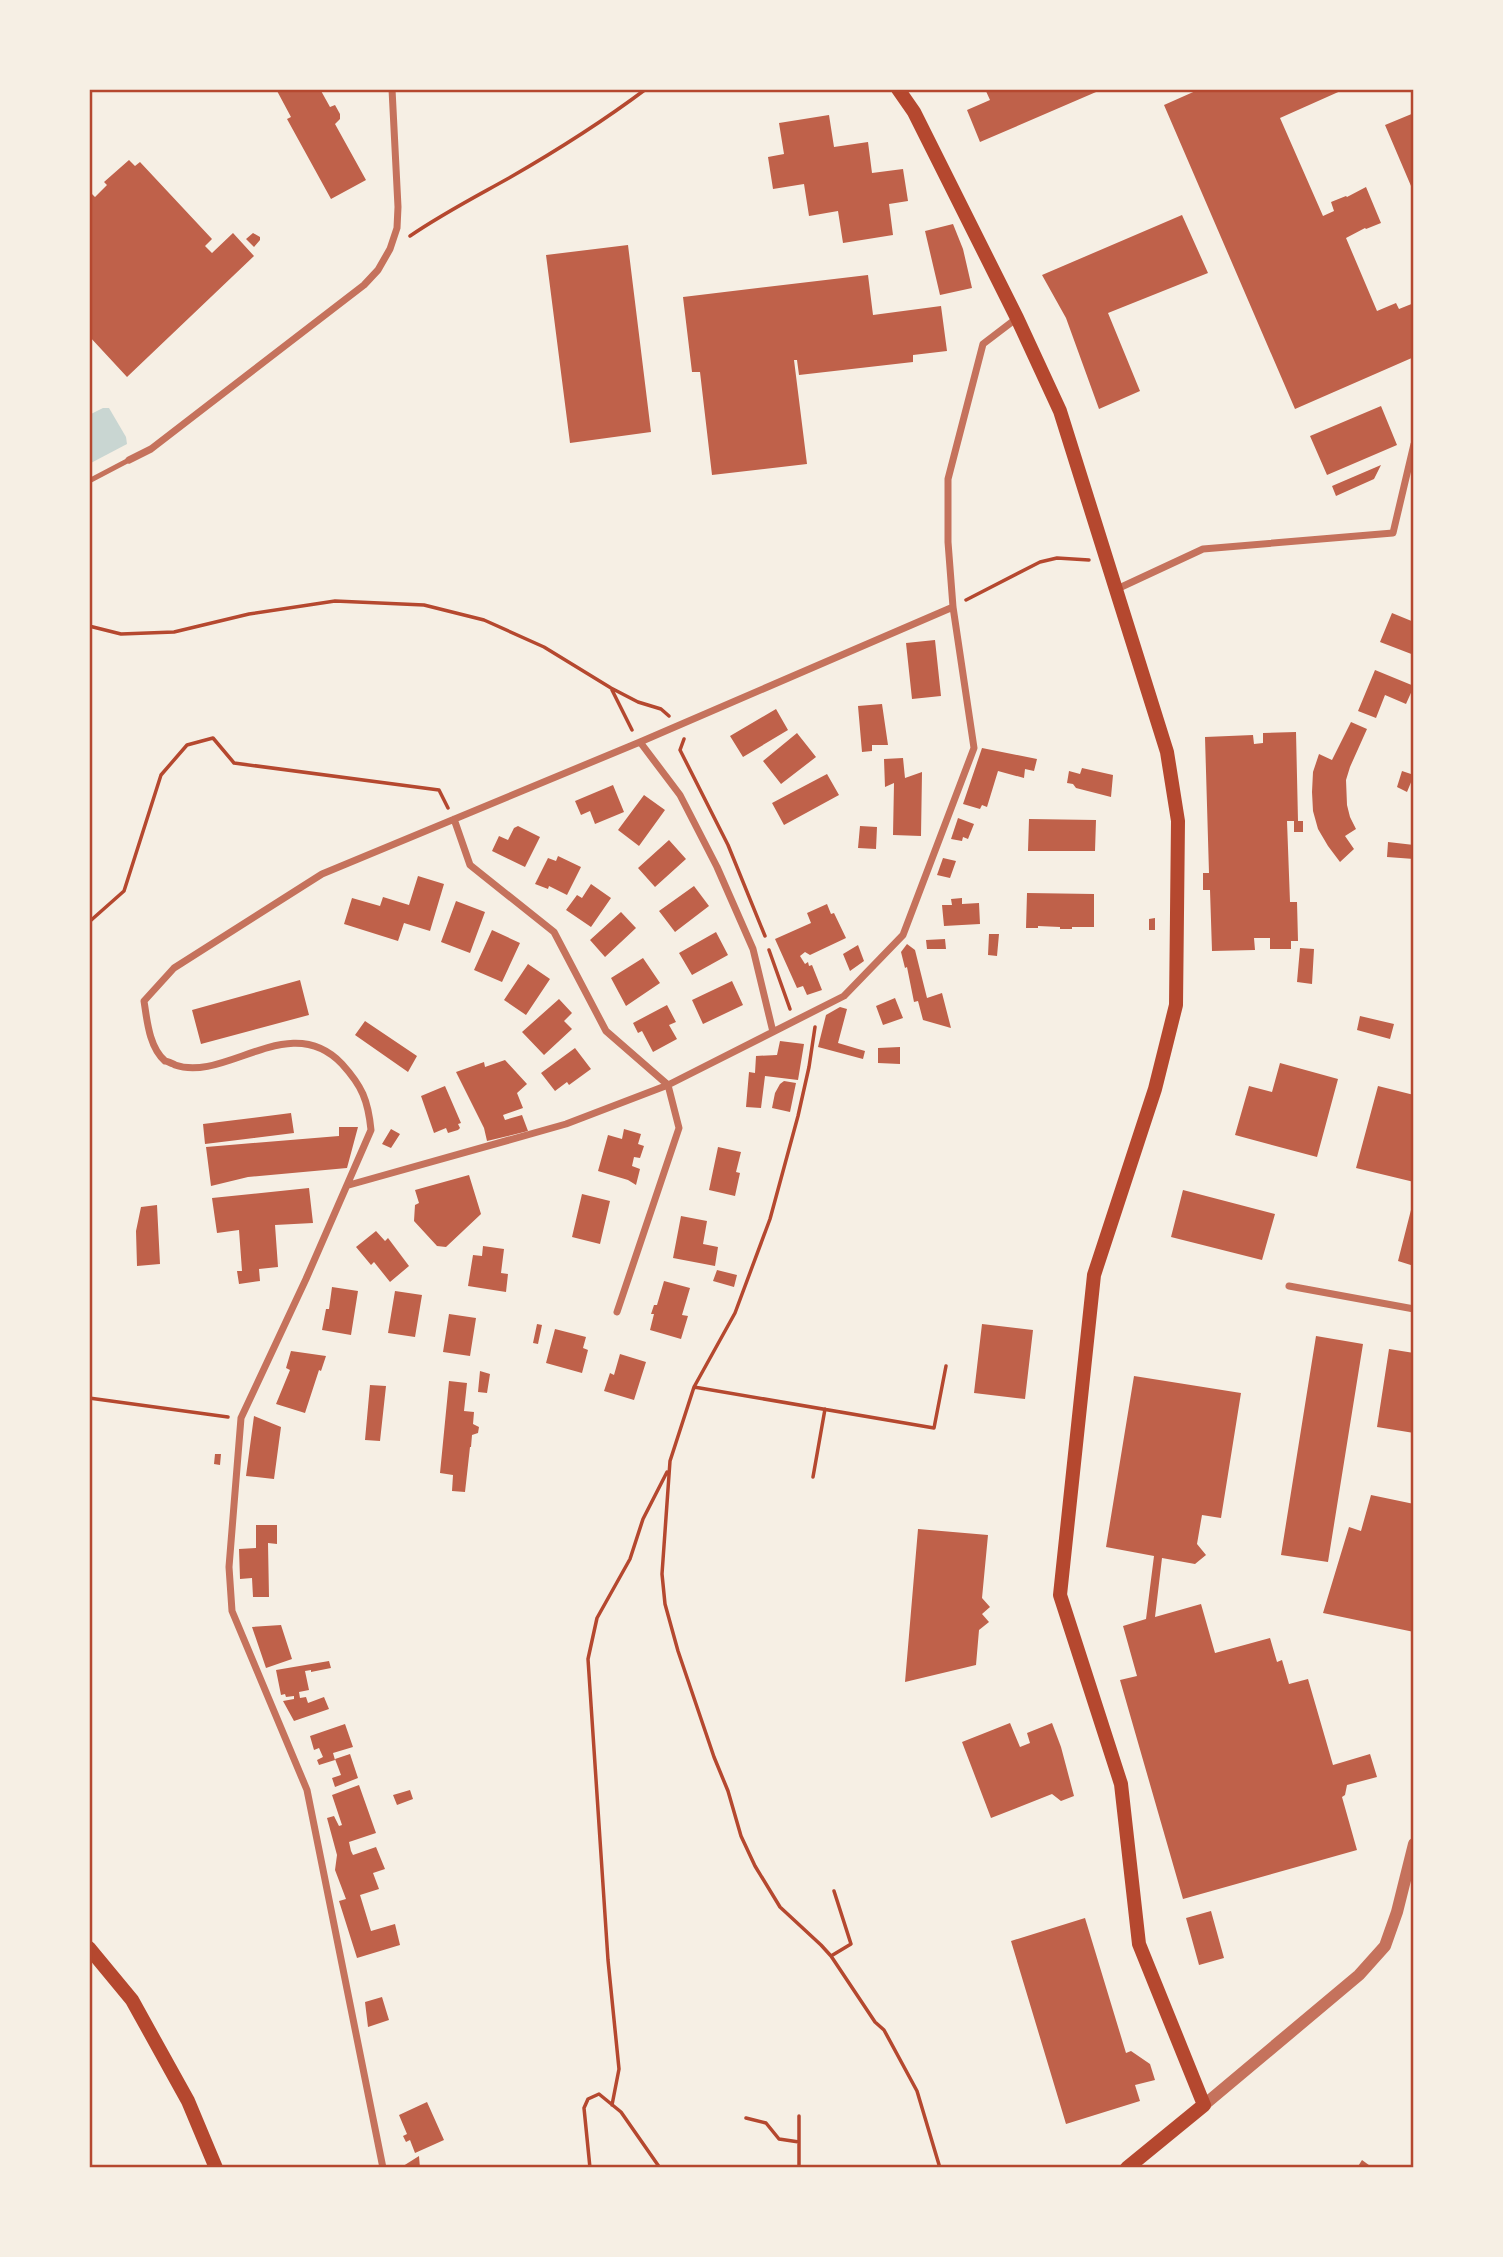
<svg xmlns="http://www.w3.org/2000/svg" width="1503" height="2257" viewBox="0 0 1503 2257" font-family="'Fira Sans Condensed',sans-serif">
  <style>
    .water { fill: #c9d6d2 }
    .building { fill: #bf614a }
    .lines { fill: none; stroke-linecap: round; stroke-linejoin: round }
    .path { stroke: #b5482f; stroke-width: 3.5 }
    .service { stroke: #c5725c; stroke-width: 5 }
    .minor { stroke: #c5725c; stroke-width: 7 }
    .tertiary { stroke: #c5725c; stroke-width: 12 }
    .secondary { stroke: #b5482f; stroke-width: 14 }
    .neatline { fill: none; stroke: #b5482f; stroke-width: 2.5 }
  </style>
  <rect width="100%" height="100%" fill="#f6efe4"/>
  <path class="water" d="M103 408H109L126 437 127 444 89 464V415Z"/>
  <path class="building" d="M276 89H320L330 107 335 105 340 114V119L335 124 366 180 331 199 287 119 291 117Z
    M985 89H1103L980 142 967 110 990 100Z
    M1200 89H1345L1280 118 1323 216 1334 211 1331 202 1346 196 1347 197 1366 187 1381 223 1366 229 1365 228 1346 238 1377 311 1396 303 1399 309 1414 303V357L1295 409 1164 105Z
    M1414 113V193L1385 125Z
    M829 115 834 147 868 142 872 173 903 169 908 201 889 204 893 235 843 243 838 211 809 216 804 184 773 189 768 157 784 154 779 123Z
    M129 160 135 166 140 162 212 239 205 246 212 253 233 233 254 256 127 377 89 336V191L95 197 107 185 104 182Z
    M1182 215 1208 273 1108 313 1140 391 1099 409 1066 318 1042 275Z
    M953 224 963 249 972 288 940 295 925 231Z
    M253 233 260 237V240L254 247 246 239Z
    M628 245 651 432 570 443 546 255Z
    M868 275 873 315 941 306 947 351 913 355V362L799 375 797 360H794L807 464 712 475 700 372H692L683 297Z
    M1381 406 1397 445 1327 475 1310 436Z
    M1381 465 1374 479 1336 496 1332 486Z
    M1392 613 1414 622V655L1380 642Z
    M935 640 941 696 912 699 906 643Z
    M1375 670 1414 686 1406 704 1385 695 1376 718 1358 711Z
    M882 704 888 745H872V751L862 752 858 706Z
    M776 709 788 730 743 757 730 736Z
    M1351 722 1367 729 1350 767 1346 780 1347 805 1350 817 1356 829 1345 836 1354 849 1340 862 1328 846 1318 829 1313 811 1312 792 1313 772 1319 754 1332 760Z
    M1296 732 1298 821H1303V832H1294V821H1287L1290 902H1297L1298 941H1291V949H1270V938H1254L1255 950 1212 951 1210 890H1203V873H1209L1205 737 1253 735 1254 744 1263 743V733Z
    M797 733 816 757 781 784 763 761Z
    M982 748 1037 759 1034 771 1025 769 1024 778 998 771 987 807 982 805 980 809 963 804Z
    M903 758 905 778 922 772 921 836 893 835 894 783 885 787 884 759Z
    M1082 768 1113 775 1111 797 1076 788 1073 784 1067 783 1069 771 1080 774Z
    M1402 771 1414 775 1407 792 1397 787Z
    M827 774 839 795 784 825 772 803Z
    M613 785 624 812 595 824 590 811 581 815 575 801Z
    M644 795 665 810 639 846 618 830Z
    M958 818 974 824 968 839 963 837 962 841 951 839Z
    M1029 819 1096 820 1095 851H1028Z
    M518 826 540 837 525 867 492 851 499 836 508 840 514 828Z
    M860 826 877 827 876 849 858 848Z
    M669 840 686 859 655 887 638 868Z
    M1388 842 1414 845V859L1387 857Z
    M558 856 581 867 567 895 549 886 548 889 535 884 548 858 556 861Z
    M943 858 956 861 950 878 937 875Z
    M418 876 444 884 430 931 404 923 398 941 344 924 352 898 380 906 383 897 409 905Z
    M591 884 611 898 591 927 566 910 577 895 582 898Z
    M694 886 709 906 675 932 659 911Z
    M1027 893 1094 894V927H1072V929H1060V927L1038 926V928H1026Z
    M962 898V904L979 903 980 924 944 926 942 905H952L951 899Z
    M456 901 485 912 470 953 441 942Z
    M827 904 831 914 834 913 846 938 810 955 805 952 800 956 805 964 808 962 809 966 812 965 822 990 807 995 803 986 797 988 775 939 811 923 807 913Z
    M621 912 636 928 605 957 590 940Z
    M1155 918V930H1149V919Z
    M492 930 520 943 502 982 474 970Z
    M716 932 728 955 692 975 679 953Z
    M989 934H999L997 956 988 955Z
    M945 939 946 949H927L926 940Z
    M907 944 915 950 927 998 942 993 951 1028 923 1020 918 1001 914 1002 907 967 905 968 901 952Z
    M858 945 864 961 850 971 843 954Z
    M1300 948 1314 949 1312 984 1297 982Z
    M643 958 660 983 626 1006 611 978Z
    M528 964 550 979 526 1015 504 1000Z
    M300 980 309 1015 201 1044 192 1010Z
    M732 981 743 1005 703 1024 692 1000Z
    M895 998 903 1018 883 1025 876 1006Z
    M559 999 572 1013 564 1021 572 1029 544 1055 522 1032Z
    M667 1005 676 1022 669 1025 677 1039 653 1052 642 1031 638 1033 633 1023Z
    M840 1007 847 1009 838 1043 865 1051 863 1059 818 1047 826 1015Z
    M1360 1016 1394 1024 1390 1039 1357 1030Z
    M365 1021 417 1056 408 1072 355 1035Z
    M780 1041 804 1044 798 1080 765 1076 761 1108 746 1107 749 1072 755 1073 756 1056 777 1055Z
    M900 1047V1064L878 1063V1048Z
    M575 1048 591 1069 569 1085 567 1082 555 1091 541 1073Z
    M505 1060 527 1084 517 1093 523 1108 503 1115 505 1120 522 1115 528 1131 487 1141 484 1128 456 1072 484 1062 485 1067Z
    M1280 1063 1338 1079 1317 1157 1235 1135 1249 1086 1272 1092Z
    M784 1081 796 1083 790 1112 772 1108 775 1093 780 1084Z
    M445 1086 461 1123 458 1124 460 1128 458 1130 448 1133 446 1128 434 1133 421 1096Z
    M1378 1086 1414 1095V1182L1356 1168Z
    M291 1113 294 1133 205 1144 203 1124Z
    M339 1127H358L347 1168 248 1177 211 1186 206 1147 339 1136Z
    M391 1129 400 1134 391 1148 382 1144Z
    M624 1129 641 1134 638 1144 644 1146 640 1158 634 1157 632 1166 640 1169 636 1185 628 1180 598 1171 608 1135 622 1139Z
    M718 1147 741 1152 736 1172 740 1173 735 1196 709 1190Z
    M469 1175 481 1214 446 1247 437 1246 414 1221 415 1205 419 1203 415 1190Z
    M309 1188 313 1223 275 1225 278 1267 259 1269 260 1281 239 1284 237 1271H242L239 1230 217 1233 212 1198Z
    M1183 1190 1275 1214 1262 1260 1171 1237Z
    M582 1194 610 1201 600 1244 572 1237Z
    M1413 1202H1414V1266L1398 1261Z
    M157 1205 160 1264 137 1266 136 1231 141 1207Z
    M681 1216 707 1221 703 1244 718 1247 715 1266 673 1258Z
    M376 1231 385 1241 388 1238 409 1266 390 1282 374 1262 371 1265 356 1247Z
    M483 1246 504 1249 501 1273 508 1274 506 1292 468 1286 473 1255 482 1256Z
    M717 1270 737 1275 734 1287 713 1281Z
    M664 1281 690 1288 682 1315 688 1316 681 1339 650 1330 654 1314H651L654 1305H657Z
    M332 1287 358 1291 351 1335 322 1330 326 1309H329Z
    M395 1291 422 1295 415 1337 388 1333Z
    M449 1314 476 1318 470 1356 443 1352Z
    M537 1324 542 1325 538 1344 533 1343Z
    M982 1324 1033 1330 1025 1399 974 1393Z
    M555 1329 586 1337 583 1348 588 1350 582 1373 546 1363Z
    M1316 1336 1363 1344 1328 1562 1281 1555Z
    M1389 1349 1414 1353V1433L1377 1427Z
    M291 1351 326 1356 321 1371 319 1370 305 1413 276 1404 290 1370 286 1368Z
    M620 1354 646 1362 634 1400 604 1391 610 1373 614 1375Z
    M480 1371 490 1374 487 1393 478 1392Z
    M1134 1376 1241 1393 1221 1518 1202 1515 1197 1544 1206 1555 1195 1564 1162 1558 1155 1617 1201 1604 1215 1653 1270 1638 1277 1662 1282 1660 1289 1684 1308 1679 1333 1765 1370 1754 1377 1777 1347 1785 1345 1795 1342 1797 1357 1850 1183 1899 1120 1680 1137 1676 1123 1626 1146 1619 1154 1556 1106 1547Z
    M449 1381 467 1383 464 1411 474 1412 473 1424 479 1427 478 1433 472 1435 471 1447H470L465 1492 452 1491 453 1475 440 1473Z
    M370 1385 386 1386 380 1441 365 1440Z
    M254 1416 281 1427 274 1479 246 1476Z
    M215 1454H221L220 1465 214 1464Z
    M1371 1495 1414 1504V1632L1323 1613 1349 1527 1361 1531Z
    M256 1525H277V1544L268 1543 269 1597H253L252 1578 240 1579 239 1549 256 1548Z
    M918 1529 988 1535 982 1598 990 1607 982 1614 989 1622 979 1630 976 1665 905 1682Z
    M281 1625 292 1659 266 1668 252 1627Z
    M329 1661 331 1668 311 1672V1670L305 1671 309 1690 299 1692 300 1698 306 1697 308 1703 324 1697 329 1709 294 1721 283 1701 294 1699V1696L286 1697 285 1694 281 1695 276 1670Z
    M1010 1723 1020 1747 1030 1743 1027 1733 1052 1723 1061 1747 1074 1796 1061 1801 1052 1794 991 1818 962 1742Z
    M345 1724 353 1747 333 1753 335 1760 319 1765 317 1760 323 1757 319 1748 314 1750 310 1736Z
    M350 1754 358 1778 335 1787 332 1778 341 1775 335 1759Z
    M359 1785 376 1833 349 1842 351 1851 353 1855 376 1847 385 1869 373 1873 379 1889 360 1895 371 1931 395 1924 400 1945 357 1958 339 1901 346 1899 335 1870 337 1855 327 1818 334 1816 339 1826 342 1825 332 1795Z
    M410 1790 413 1799 397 1805 393 1795Z
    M1211 1911 1224 1958 1199 1965 1186 1918Z
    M1085 1918 1126 2053 1131 2051 1150 2064 1155 2080 1135 2085 1140 2101 1066 2124 1011 1941Z
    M382 1997 389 2020 368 2027 365 2002Z
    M427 2102 444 2140 415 2153 410 2140 406 2142 403 2136 407 2134 399 2115Z
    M419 2156 420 2168H400Z
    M1362 2160 1373 2168H1357Z"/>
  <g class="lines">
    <path class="path" d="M410 236C442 214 475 197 509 178 556 151 602 122 646 89
      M966 600 1040 562 1057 558 1089 560
      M89 626 121 634 174 632 249 614 335 601 424 605 484 620 544 647 611 688 638 702 661 709 669 716
      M612 690 632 730
      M684 739 680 750 728 845 765 936
      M89 922 124 891 161 775 187 745 213 738 234 763 439 790 448 808
      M769 950 790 1009
      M815 1027 809 1067 798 1116 770 1219 735 1313 694 1387 670 1461 662 1574 665 1604 678 1651 714 1757 728 1791 741 1836 755 1866 780 1907 821 1945 831 1956 875 2022 884 2030 917 2091 940 2168
      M694 1387 934 1428 946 1366
      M89 1398 228 1417
      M813 1477 825 1409
      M831 1956 851 1944 834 1891
      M612 2105 619 2069 608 1960 588 1659 597 1618 630 1559 643 1519 667 1472
      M746 2118 766 2123 779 2139 799 2142
      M590 2168 584 2108 588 2099 599 2094 621 2112 660 2168
      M799 2168V2116"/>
    <path class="service" d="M89 481 129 460"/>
    <path class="minor" d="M129 460 151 449 364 285 378 270 390 249 397 228 398 207 392 89
      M1117 589 1203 549 1393 533 1414 444
      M640 742 680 795 717 867 753 949 773 1032
      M454 819 470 865 554 932 606 1031 668 1085
      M349 1185 566 1124 668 1085 844 996 903 935 974 748 953 607 948 542V479L983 344 1017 318
      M1289 1286 1414 1309
      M617 1312 679 1128 668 1085
      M383 2168 307 1790 232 1611 229 1567 241 1418 306 1279 371 1130C368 1100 362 1086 342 1064 290 1009 225 1083 175 1065 174 1064 166 1061 165 1061 149 1047 147 1020 144 1001L174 968 322 874 640 742 953 607"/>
    <path class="tertiary" d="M1204 2105 1359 1975 1385 1946 1397 1912 1414 1844"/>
    <path class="secondary" d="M898 89 914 112 1017 318 1060 411 1167 752 1178 821 1176 1005 1155 1089 1094 1275 1060 1595 1121 1784 1139 1944 1204 2105 1127 2168
      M89 1948 132 2000 188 2101 216 2168"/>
  </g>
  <rect width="1503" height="2257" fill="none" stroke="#f6efe4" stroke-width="182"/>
  <rect x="91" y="91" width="1321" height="2075" class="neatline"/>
</svg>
